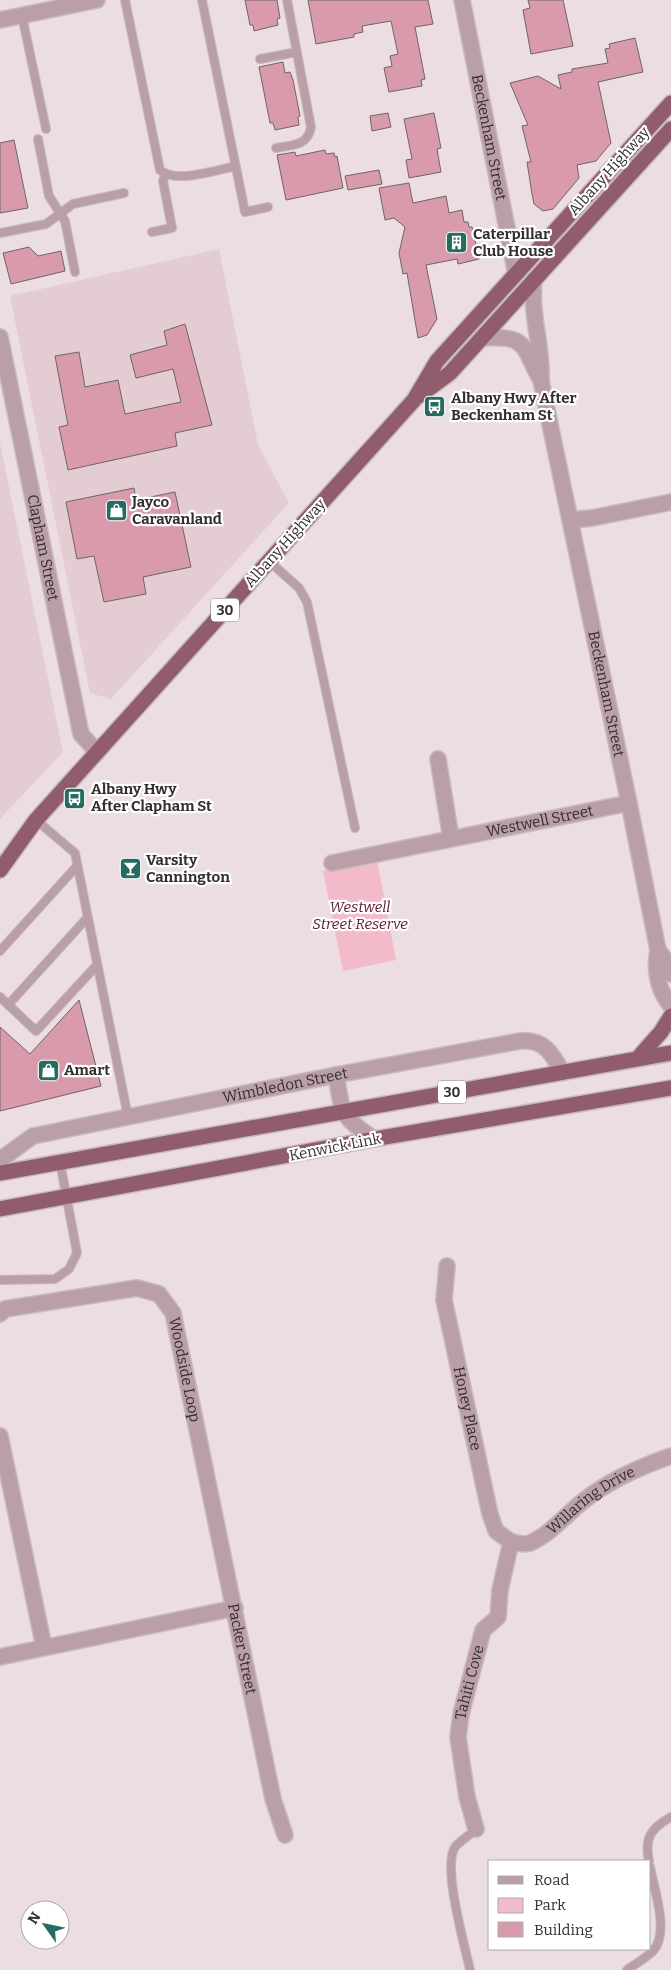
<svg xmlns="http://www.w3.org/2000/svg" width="671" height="1970" viewBox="0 0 671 1970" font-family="Bitter,serif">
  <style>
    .built { fill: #e3cdd2 }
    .green { fill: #f3bac9 }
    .building { fill: #d99bac; stroke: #6f6466 }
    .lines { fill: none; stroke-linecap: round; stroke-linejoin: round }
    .service-casing { stroke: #c6babd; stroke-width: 10 }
    .minor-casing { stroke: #c6babd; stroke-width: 18 }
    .trunk-casing { stroke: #c6babd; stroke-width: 18 }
    .service { stroke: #bb9fa6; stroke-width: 8 }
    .minor { stroke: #bb9fa6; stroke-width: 15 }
    .trunk { stroke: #915c6c; stroke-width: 15 }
    .labels { text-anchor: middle; stroke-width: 4.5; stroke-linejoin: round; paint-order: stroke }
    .shield { fill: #fff; stroke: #706d6d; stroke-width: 1 }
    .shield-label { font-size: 14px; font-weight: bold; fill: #332e2f }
    .street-label { font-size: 15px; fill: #332e2f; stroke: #fff }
    .poi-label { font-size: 15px; font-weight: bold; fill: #332e2f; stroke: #fff; text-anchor: start }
    .park-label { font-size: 15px; font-style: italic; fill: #601733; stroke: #fff }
  </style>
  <rect width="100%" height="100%" fill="#ebdde1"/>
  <path class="built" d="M219 249 258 445 289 503 111 699 90 693 10 296Z
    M0 443 63 752 0 819Z"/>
  <path class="green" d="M377 860 396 960 343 971 323 871Z"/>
  <path class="building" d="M245 0H277L280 18 277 19 278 25 254 31 253 25H250Z
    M308 0H428L433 24 415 27 425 79 421 80 422 86 389 92 384 68 392 66 390 56 398 54 391 21 362 26 363 32 354 34V37L316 44Z
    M528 0H563L573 46 531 54 523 10 530 8Z
    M635 38 643 72 598 82 611 143 596 161 577 165 579 178 553 209 543 211 534 204 532 194 527 162H531L522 126 528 125 510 83 538 76 561 89 558 75 572 72V69L608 63 605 49 610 48 609 44Z
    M283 62 285 73 290 72 293 80 300 116 298 117 299 125 275 130 273 123H270L259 67Z
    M388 113 391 127 372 131 370 116Z
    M434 113 441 148 437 149 441 172 409 178 406 160 412 159 404 119Z
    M14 140 28 208 0 213V143Z
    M325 150 326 154 334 153 335 157 337 156 343 188 286 200 277 155 295 152 296 156Z
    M379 170 382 184 348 190 345 176Z
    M409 183 413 203 446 196 449 213 462 210 464 222H468L469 227H472L479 259 458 264 457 259 426 265 437 319 427 335 418 338 407 273 403 274 399 253 405 227 394 218 385 220 379 188Z
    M29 247 38 256 61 251 65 271 11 284 3 253Z
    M185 324 212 425 175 433 177 446 68 470 59 427 68 425 55 356 79 352 85 387 118 380 125 414 181 402 173 369 136 378 130 355 167 345 164 331Z
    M134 488 136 500 175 492 191 567 143 577 146 594 104 602 94 556 77 559 66 502Z
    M79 1000 101 1086 0 1111V1027L30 1054Z"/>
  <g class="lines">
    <defs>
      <path id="service" d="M125 0 160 170C175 184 217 170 236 166
        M202 0 245 212 268 207
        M22 16 46 129
        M260 59 297 52
        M38 139 49 196 65 221 75 272
        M276 148C292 145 308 146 311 127L287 0
        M152 232 172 228 163 181 165 175
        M0 233 46 224 73 204 124 193
        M270 562 299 588 307 602 355 828
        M36 820 75 853 128 1117
        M0 951 77 866
        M0 997 36 1031 96 966
        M8 1005 87 918
        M0 1280 55 1279 69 1269 77 1253 60 1162
        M649 1861C644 1838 651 1828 671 1817
        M470 1970C465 1946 442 1867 455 1847 460 1841 470 1835 476 1829
        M627 1970C635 1964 646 1958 653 1951 670 1933 654 1889 650 1867"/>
      <g id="minor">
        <path id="s1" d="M462 0 516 274"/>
        <path d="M0 20 97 0"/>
        <path id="s2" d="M534 280C530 316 543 346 541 381L629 803 658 950C654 970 658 991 671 1006"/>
        <path id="s3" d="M0 337 81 734 97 752"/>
        <path d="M482 338C527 335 522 345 540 379"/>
        <path d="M571 520 592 518 671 502"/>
        <path d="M438 759 451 838"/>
        <path id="s4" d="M332 863 629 803"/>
        <path d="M658 950 667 962 671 974"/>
        <path d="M336 1075C343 1114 340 1116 374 1139"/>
        <path id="s5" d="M0 1160 33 1136 336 1075 520 1041C544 1039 552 1053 562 1072"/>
        <path id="s6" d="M447 1266 444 1300 490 1514 496 1531 511 1542"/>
        <path id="s7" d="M0 1314 5 1309 137 1288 159 1294 173 1313 273 1799 285 1835"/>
        <path d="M0 1436 44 1647"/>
        <path id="s8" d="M511 1542C516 1543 525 1545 530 1543 549 1535 566 1515 582 1502 608 1481 639 1467 671 1456"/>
        <path d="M0 1657 235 1608"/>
        <path id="s9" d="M476 1829 467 1797 458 1737 461 1714 483 1630 498 1617 500 1590 511 1542"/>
      </g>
      <path id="trunk" d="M419 396 450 373 671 129
        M0 870 36 820 414 400 437 361 671 103
        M638 1058 661 1032 671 1016
        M0 1173 671 1053
        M0 1209 374 1139 671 1088"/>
    </defs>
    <use href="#service" class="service-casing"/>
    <use href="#minor" class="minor-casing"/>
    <use href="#trunk" class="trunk-casing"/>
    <use href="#service" class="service"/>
    <use href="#minor" class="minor"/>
    <use href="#trunk" class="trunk"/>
  </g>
  <defs>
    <symbol id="building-square" viewBox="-11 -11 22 22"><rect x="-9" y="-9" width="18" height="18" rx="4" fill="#256b61" stroke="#fff"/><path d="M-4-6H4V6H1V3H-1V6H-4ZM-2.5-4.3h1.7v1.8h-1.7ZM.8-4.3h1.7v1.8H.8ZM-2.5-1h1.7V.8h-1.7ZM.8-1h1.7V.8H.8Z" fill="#fff"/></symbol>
    <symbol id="bus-square" viewBox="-11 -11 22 22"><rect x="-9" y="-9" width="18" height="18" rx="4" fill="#256b61" stroke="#fff"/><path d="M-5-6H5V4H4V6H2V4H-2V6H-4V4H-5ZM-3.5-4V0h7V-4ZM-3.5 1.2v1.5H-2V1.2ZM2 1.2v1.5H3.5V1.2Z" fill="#fff"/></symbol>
    <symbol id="shop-square" viewBox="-11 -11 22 22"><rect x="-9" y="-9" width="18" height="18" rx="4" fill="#256b61" stroke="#fff"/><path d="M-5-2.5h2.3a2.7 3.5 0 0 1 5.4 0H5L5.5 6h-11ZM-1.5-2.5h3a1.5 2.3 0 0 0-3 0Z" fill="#fff"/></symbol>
    <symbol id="bar-square" viewBox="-11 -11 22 22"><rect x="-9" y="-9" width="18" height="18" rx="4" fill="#256b61" stroke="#fff"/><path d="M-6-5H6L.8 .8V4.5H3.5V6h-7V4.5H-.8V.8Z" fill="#fff"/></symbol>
  </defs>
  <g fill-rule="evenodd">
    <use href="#building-square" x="444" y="230" width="25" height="25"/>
    <use href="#bus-square" x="422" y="394" width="25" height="25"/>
    <use href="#shop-square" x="104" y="498" width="25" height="25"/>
    <use href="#bus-square" x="62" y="786" width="25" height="25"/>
    <use href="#bar-square" x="118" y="856" width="25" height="25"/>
    <use href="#shop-square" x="36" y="1058" width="25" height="25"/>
  </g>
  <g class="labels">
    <g class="shield">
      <rect x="211" y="598.5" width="28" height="23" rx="4"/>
      <rect x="438" y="1080.5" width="28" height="23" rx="4"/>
    </g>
    <g class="shield-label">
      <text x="225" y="615">30</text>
      <text x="452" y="1097">30</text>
    </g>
    <g class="street-label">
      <text dy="5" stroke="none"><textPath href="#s1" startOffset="140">Beckenham Street</textPath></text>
      <text transform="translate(609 171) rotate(-48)" y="5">Albany Highway</text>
      <text transform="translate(285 543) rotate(-48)" y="5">Albany Highway</text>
      <text dy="5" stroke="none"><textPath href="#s3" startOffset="215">Clapham Street</textPath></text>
      <text dy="5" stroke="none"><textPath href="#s2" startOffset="421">Beckenham Street</textPath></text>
      <text dy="5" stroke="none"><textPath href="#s4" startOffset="212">Westwell Street</textPath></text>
      <text dy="5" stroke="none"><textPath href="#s5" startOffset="298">Wimbledon Street</textPath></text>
      <text transform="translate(335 1147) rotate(-11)" y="5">Kenwick Link</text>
      <text dy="5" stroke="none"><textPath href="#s7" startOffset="245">Woodside Loop</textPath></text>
      <text dy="5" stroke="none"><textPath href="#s6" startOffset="145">Honey Place</textPath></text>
      <text dy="5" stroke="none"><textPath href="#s8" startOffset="94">Willaring Drive</textPath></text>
      <text dy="5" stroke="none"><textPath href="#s7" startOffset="530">Packer Street</textPath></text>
      <text dy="5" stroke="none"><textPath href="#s9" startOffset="150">Tahiti Cove</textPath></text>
    </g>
    <g class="poi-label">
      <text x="473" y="239">Caterpillar<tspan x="473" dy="17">Club House</tspan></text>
      <text x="451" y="403">Albany Hwy After<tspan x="451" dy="17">Beckenham St</tspan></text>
      <text x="132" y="507">Jayco<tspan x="132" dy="17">Caravanland</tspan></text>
      <text x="91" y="794">Albany Hwy<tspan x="91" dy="17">After Clapham St</tspan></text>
      <text x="146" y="865">Varsity<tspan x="146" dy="17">Cannington</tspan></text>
      <text x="64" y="1075">Amart</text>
    </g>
    <g class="park-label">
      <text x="360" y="912">Westwell<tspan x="360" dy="17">Street Reserve</tspan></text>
    </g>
  </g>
  <rect x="488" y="1860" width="162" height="90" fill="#ffffff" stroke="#adabac"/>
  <rect x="498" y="1876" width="25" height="8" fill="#bb9fa6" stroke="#adabac"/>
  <text x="534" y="1885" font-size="15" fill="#332e2f">Road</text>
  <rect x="498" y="1898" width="25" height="15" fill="#f3bac9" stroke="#adabac"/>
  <text x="534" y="1910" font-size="15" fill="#332e2f">Park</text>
  <rect x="498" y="1922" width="25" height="15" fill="#d99bac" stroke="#adabac"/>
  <text x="534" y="1935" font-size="15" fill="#332e2f">Building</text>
  <g transform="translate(45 1925) rotate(303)"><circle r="24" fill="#ffffff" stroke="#adabac"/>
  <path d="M0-4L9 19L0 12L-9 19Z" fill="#256b61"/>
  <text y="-8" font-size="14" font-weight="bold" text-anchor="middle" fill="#332e2f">N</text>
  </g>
</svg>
